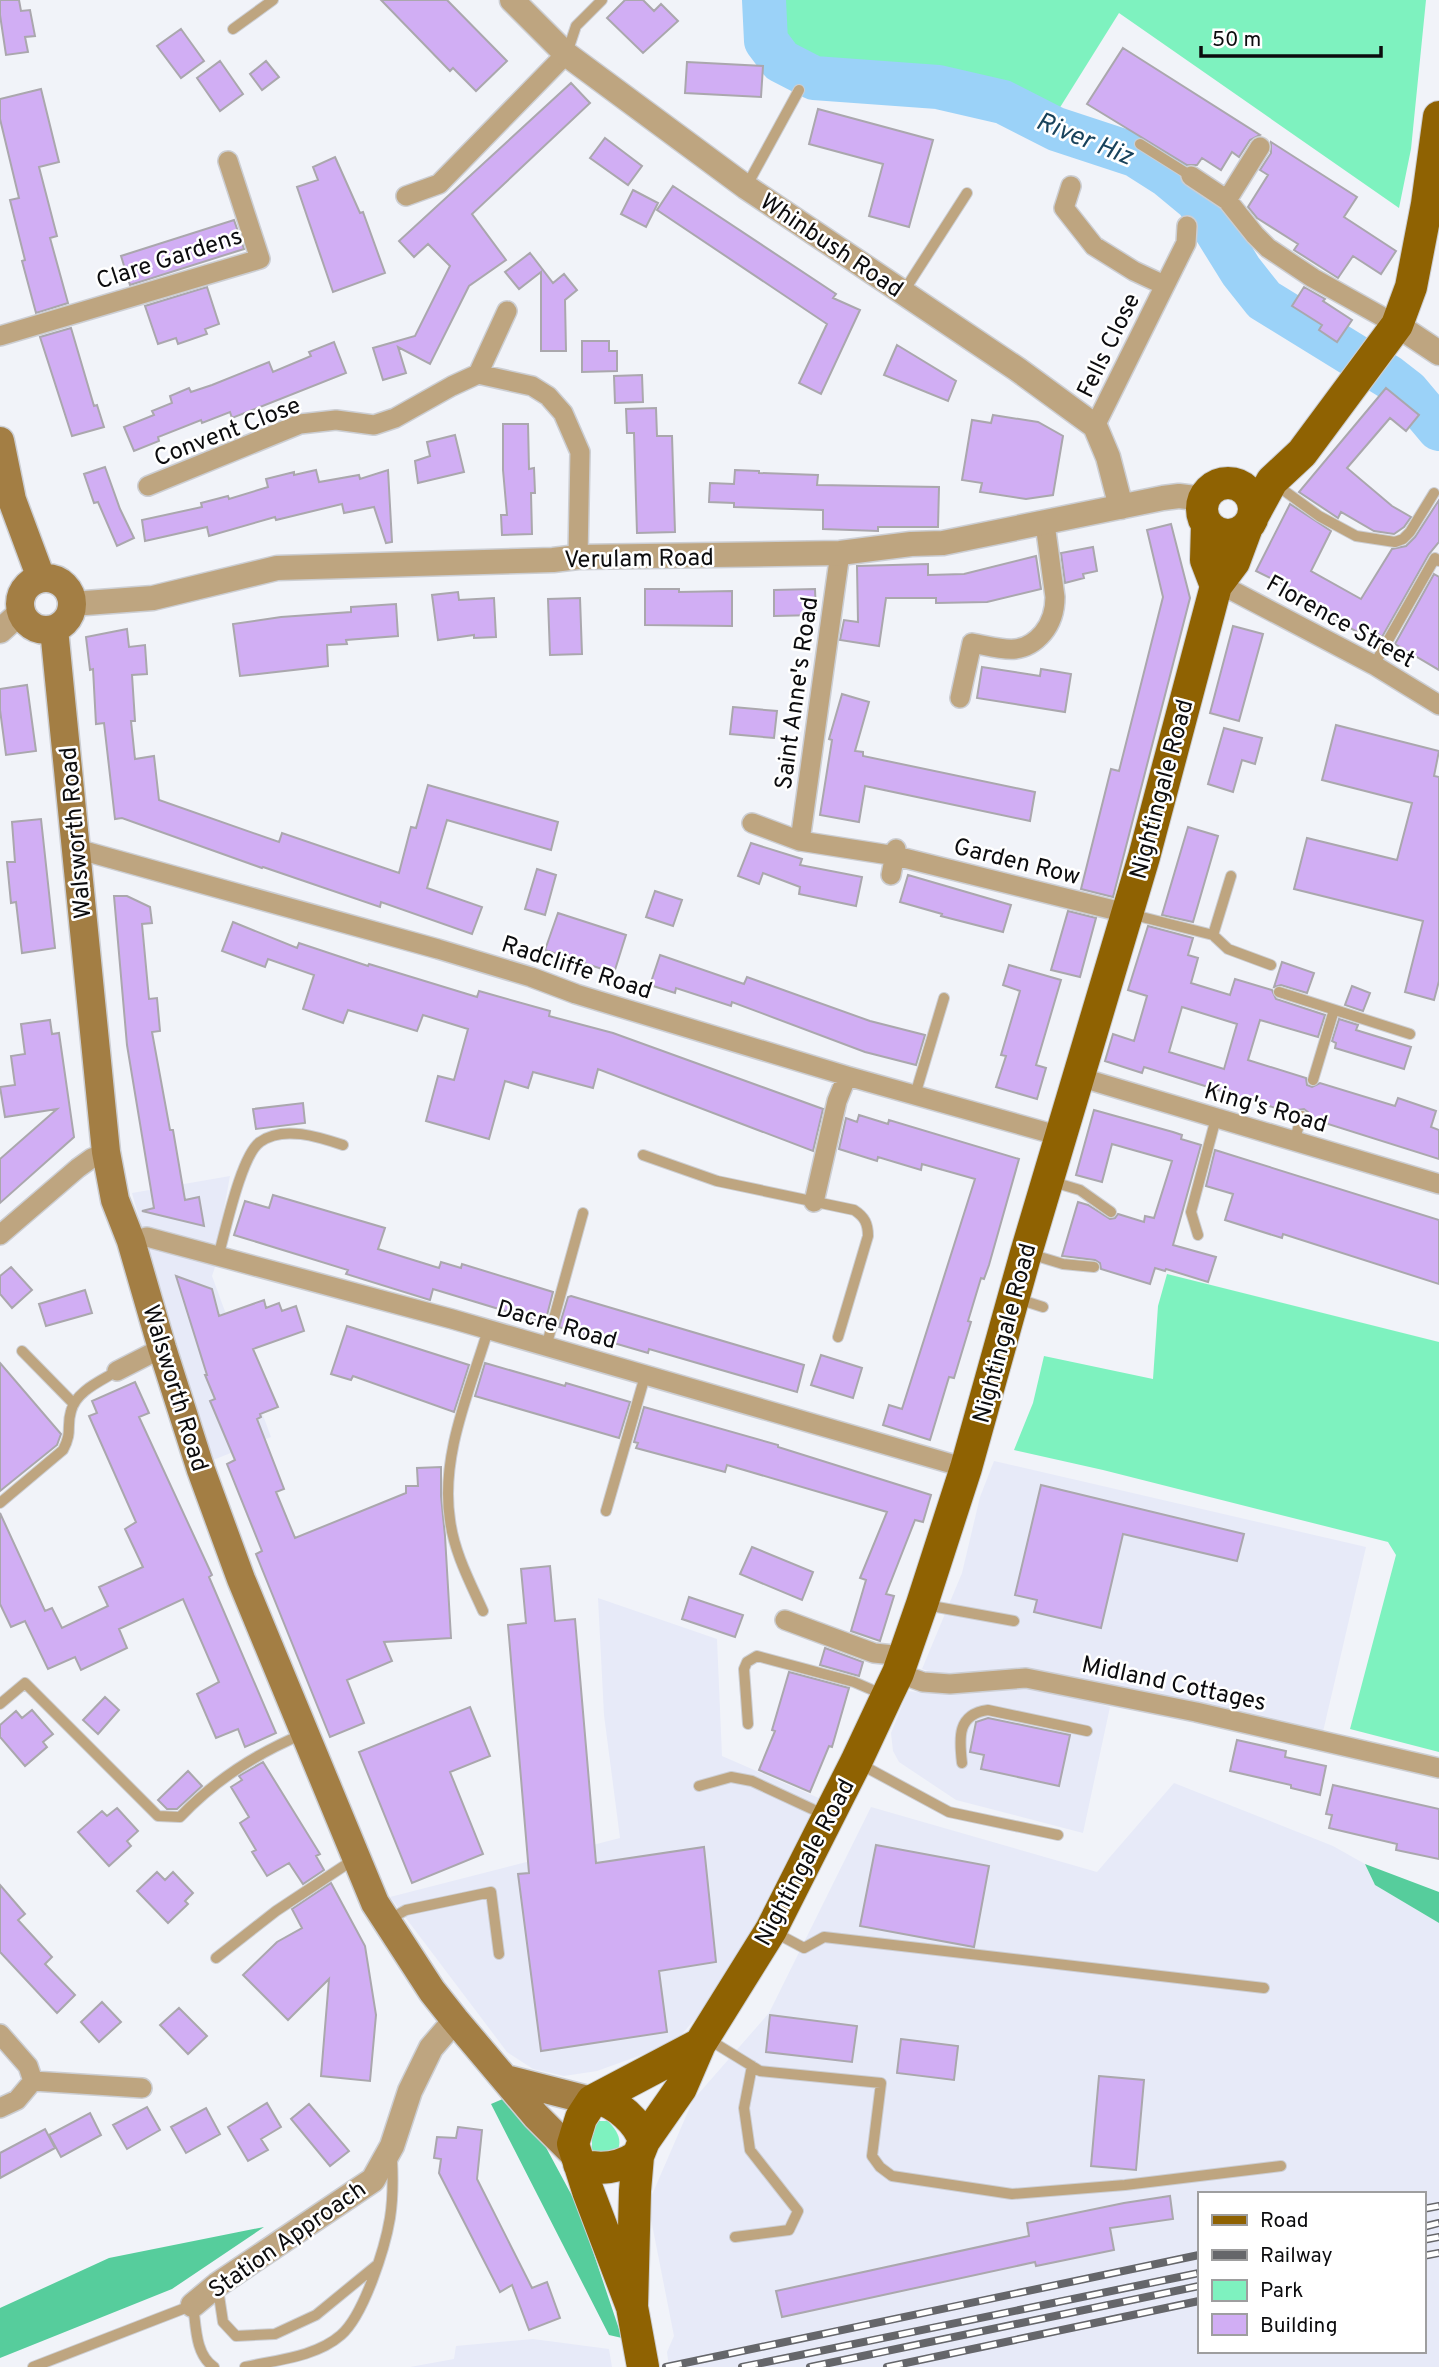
<svg xmlns="http://www.w3.org/2000/svg" width="1439" height="2367" viewBox="0 0 1439 2367" font-family="Overpass,sans-serif">
  <style>
    .built { fill: #e7eaf8; fill-rule: evenodd }
    .green { fill: #7ef2bf }
    .forest { fill: #56cd9c }
    .lines { fill: none; stroke-linecap: round; stroke-linejoin: round }
    .river { stroke: #9bd2f8; stroke-width: 44 }
    .building { fill: #d1aef4; stroke: #aaa7ad; stroke-width: 2; fill-rule: evenodd }
    .service-casing { stroke: #ccced3; stroke-width: 12 }
    .minor-casing { stroke: #ccced3; stroke-width: 22 }
    .tertiary-casing { stroke: #ccced3; stroke-width: 27 }
    .secondary-casing { stroke: #ccced3; stroke-width: 31 }
    .primary-casing { stroke: #ccced3; stroke-width: 34 }
    .service { stroke: #bea580; stroke-width: 10 }
    .minor { stroke: #bea580; stroke-width: 19 }
    .tertiary { stroke: #bea580; stroke-width: 24 }
    .secondary { stroke: #a37e44; stroke-width: 28 }
    .primary { stroke: #8f6202; stroke-width: 32 }
    .rail-casing { stroke: #65666a; stroke-width: 8 }
    .rail { stroke: #fff; stroke-width: 5; stroke-dasharray: 16; stroke-linecap: butt }
    .labels { text-anchor: middle; stroke-width: 5; stroke-linejoin: round; paint-order: stroke }
    .street-label { font-size: 24px; fill: #0c0c0e; stroke: #fff }
    .water-label { font-size: 26px; font-style: italic; fill: #18425b; stroke: #fff }
  </style>
  <rect width="100%" height="100%" fill="#f1f3f9"/>
  <path class="built" d="M230 1176 219 1236 218 1258 212 1276 271 1437 208 1462 132 1193Z
    M994 1461 1366 1547 1322 1736 1023 1668 1000 1673 945 1676 922 1669 962 1573 980 1497Z
    M598 1598 717 1639 722 1756 821 1799 751 1940 704 2009 681 2035 658 2049 597 2071 564 2076 533 2069 507 2052 390 1897 620 1838 604 1715Z
    M1030 1685 1110 1707 1083 1833 956 1800 899 1762 893 1751 891 1733 908 1691 928 1693Z
    M1174 1783 1333 1846 1365 1864 1375 1885 1439 1923V2367H669L667 2352 674 2336 648 2204 693 2100 769 2013 871 1807 1097 1872ZM1199 2194H1423V2351H1199Z
    M533 2339 609 2349 612 2367H410L454 2359 456 2346Z"/>
  <path class="green" d="M781 0H1426L1411 149 1399 208 1119 13 1054 117 1002 88 938 75 820 74 777 41Z
    M1167 1274 1439 1342V1752L1350 1729 1396 1555 1388 1542 1103 1470 1014 1450 1033 1403 1044 1356 1153 1379 1158 1306Z
    M599 2121H608C617 2131 623 2139 617 2152L596 2154 592 2151V2129Z"/>
  <path class="forest" d="M1365 1864 1439 1892V1923L1375 1885Z
    M505 2098 542 2140 578 2207 622 2338 609 2335 491 2104Z
    M264 2227 172 2289 0 2358V2308L109 2258Z"/>
  <g class="lines">
    <path class="river" d="M764 0 766 41 781 61 814 78 938 87 1003 102 1056 129 1135 155 1168 176 1197 200 1241 271 1264 300 1389 377 1407 391 1439 429"/>
  </g>
  <path class="building" d="M0 0H19L21 11 30 10 35 36 25 37 28 52 6 55 0 15Z
    M381 0H447L507 61 476 91 453 68 450 71Z
    M625 0H643L654 11 661 4 678 21 643 53 607 18Z
    M181 29 204 61 181 78 157 46Z
    M1123 48 1260 135 1250 140 1239 157 1232 152 1221 170 1202 158 1197 165H1187L1087 104Z
    M220 61 243 94 220 111 197 78Z
    M266 61 279 77 262 90 250 74Z
    M687 62 763 66 761 97 685 93Z
    M571 83 590 103 472 214 506 260 469 286 430 364 398 347 406 373 383 380 373 348 415 336 450 266 428 244 414 257 399 241Z
    M41 89 59 162 39 167 57 236 50 238 68 303 36 313 22 261 25 260 10 200 19 198 0 119V99Z
    M818 109 933 140 909 227 869 216 883 164 809 144Z
    M605 138 642 166 628 185 590 158Z
    M1271 142 1357 197 1344 217 1396 251 1381 274 1353 256 1338 278 1294 250 1298 244 1257 218 1248 207 1268 175 1260 170 1271 153Z
    M335 157 360 213 363 212 385 273 333 292 297 187 318 180 313 167Z
    M673 186 836 294 833 298 860 310 821 394 799 383 827 324 657 210Z
    M633 190 658 203 646 227 621 214Z
    M234 220 244 249 130 285 121 256Z
    M530 253 553 283 564 274 577 290 565 300 566 351H541V272L519 289 505 272Z
    M207 287 219 324 205 329 207 334 178 344 176 338 158 344 145 306Z
    M1304 287 1325 299 1323 301 1352 320 1337 342 1319 330 1322 325 1292 306Z
    M71 328 94 406 97 405 104 427 72 436 40 337Z
    M582 341H609V351H617V371L582 372Z
    M334 342 346 373 232 418 230 412 202 423 201 420 158 437 159 441 134 451 124 427 154 415 152 411 172 403 170 396 189 388 191 392 212 385 269 362 273 372 311 356 309 352Z
    M897 345 956 381 948 401 884 375Z
    M642 375 643 402 615 403 614 376Z
    M1386 388 1419 415 1406 431 1390 418 1347 468 1392 506 1411 517 1404 527 1394 534 1374 531 1341 512 1338 518 1299 492Z
    M656 408 657 436H672L675 532 637 533 634 433H627L626 409Z
    M993 415 1038 422 1063 436 1053 495 1026 499 980 492 982 483 962 480 972 420 991 423Z
    M503 424H528L529 469 534 468 535 493H531L532 534 502 535 501 515H507L503 470Z
    M455 435 464 472 418 483 415 461 430 456 427 442Z
    M105 467 120 509 134 538 117 546 98 502 94 503 84 474Z
    M316 470 319 482 359 475 360 479 388 470 392 542 386 543 374 507 344 513 342 504 276 520 275 517 209 536 207 527 145 541 142 520 202 507 201 503 228 496 229 499 268 487 266 479 294 472V475Z
    M735 470 759 471V473L818 475 817 485 939 487 938 527H878V531L823 529V510L734 507V503L709 502 710 483 734 484Z
    M1439 500V542L1429 554 1382 637 1378 634 1374 641 1304 603 1307 596 1256 571 1290 504 1331 531 1311 571 1361 599 1392 549 1406 546 1415 537Z
    M1171 524 1190 598 1113 897 1081 889 1111 769 1119 771 1163 597 1147 530Z
    M1093 547 1097 571 1083 574 1084 578 1065 583 1061 553Z
    M1036 556 1041 589 987 602 936 603V598H886L879 646 840 640 844 620 858 622 857 566 928 564V575L964 574Z
    M1434 574 1439 577V670L1395 644Z
    M645 589H679V592L732 591V626L645 625Z
    M815 589 816 615 774 616V590Z
    M458 592 459 600 494 598 496 637 474 638V635L438 640 432 595Z
    M580 598 582 654 550 655 548 599Z
    M396 604 398 636 346 640 347 644 327 645 328 666 240 676 233 624 281 617 351 612V607Z
    M1233 626 1263 634 1239 721 1210 713Z
    M127 629 129 647 145 645 147 674 132 675 135 721H131L135 759 154 756 159 800 279 842 282 833 399 873 411 827 416 828 428 785 558 822 551 850 447 820 427 888 482 907 472 934 381 902 380 907 263 867 262 868 122 818 115 819 104 723 96 724 93 669 90 670 86 637Z
    M982 667 1040 676 1041 669 1071 674 1065 712 977 698Z
    M27 685 36 751 6 755 0 710V689Z
    M842 694 869 702 855 751 863 752V756L1035 792 1030 821 865 786 859 822 820 815 832 740 829 739Z
    M733 707 777 711 774 738 730 734Z
    M1336 725 1439 751 1434 776 1439 777V981L1434 1000 1405 992 1423 921 1294 889 1307 838 1397 860 1412 803 1322 780Z
    M1224 728 1262 738 1255 764 1242 760 1233 792 1208 784Z
    M41 819 55 948 22 953 16 902 11 903 7 862H15L12 822Z
    M1188 827 1218 836 1193 922 1162 915Z
    M751 843 802 859 800 865 862 877 856 906 799 894 800 887 763 873 759 884 738 876Z
    M537 869 556 875 545 915 525 909Z
    M908 875 1011 905 1003 932 941 916 942 914 900 902Z
    M655 891 682 900 673 926 646 917Z
    M114 896H127L150 907 152 923 142 924 149 999 157 998 160 1031 152 1032 170 1130H173L185 1200 199 1197 204 1226 142 1211 154 1208 127 1045Z
    M1068 911 1096 918 1080 977 1051 970Z
    M558 913 626 935 614 973 545 950Z
    M233 922 297 948 299 943 368 966 369 964 477 997 479 991 550 1011 549 1016 613 1033 823 1109 813 1151 598 1069 593 1088 533 1072 528 1088 505 1081 489 1139 426 1121 438 1076 454 1080 468 1029 423 1015 417 1031 348 1010 343 1023 303 1009 314 975 268 959 265 967 222 951Z
    M1148 926 1193 938 1188 955 1198 958 1191 983 1230 995 1235 979 1272 990 1276 999 1325 1015 1318 1037 1260 1020 1248 1060 1306 1078 1307 1085 1312 1087 1320 1083 1395 1106 1398 1098 1436 1111 1431 1127 1439 1130V1159L1309 1118 1308 1112 1304 1109 1298 1110 1295 1114 1144 1067 1142 1073 1105 1061 1113 1034 1134 1041 1147 996 1128 990ZM1182 1007 1237 1024 1224 1069 1169 1052Z
    M660 955 744 984 747 977 870 1021 925 1035 916 1065 865 1052 732 1002 731 1006 676 988 675 993 650 985Z
    M1282 962 1314 973 1307 993 1281 985 1274 987Z
    M1009 965 1061 980 1036 1065 1046 1068 1037 1099 996 1087 1006 1056 1001 1055 1020 991 1003 985Z
    M1352 986 1370 993 1363 1011 1345 1005Z
    M1339 1019 1358 1025 1356 1030 1411 1047 1404 1069 1335 1048 1336 1043 1332 1041Z
    M50 1020 52 1034 59 1033 74 1137 0 1203V1159L57 1109 5 1117 0 1087 15 1085 11 1056 25 1054 21 1024Z
    M303 1103 305 1123 256 1129 253 1109Z
    M1094 1110 1173 1132 1182 1135 1181 1139 1201 1145 1173 1245 1216 1257 1208 1282 1166 1269 1165 1271 1155 1268 1150 1284 1101 1269 1100 1263 1095 1260 1062 1256 1078 1202 1088 1205 1110 1219 1115 1218 1118 1214 1144 1222 1145 1216 1154 1218 1172 1161 1112 1144 1102 1182 1076 1175Z
    M859 1115 888 1124 889 1120 1019 1159 989 1265 984 1279 981 1278 968 1321 971 1322 954 1378 949 1377 930 1440 883 1425 889 1405 902 1409 975 1179 922 1164 921 1170 878 1157 877 1161 839 1149 846 1118 857 1122Z
    M1215 1150 1439 1220V1284L1283 1234 1282 1238 1225 1220 1233 1194 1206 1186Z
    M273 1195 385 1228 378 1249 439 1268 441 1262 461 1268 462 1264 553 1292 545 1323 433 1289 430 1300 346 1274 348 1270 234 1235 245 1201 269 1208Z
    M11 1267 32 1290 12 1308 0 1294V1276Z
    M176 1276 212 1289 219 1316 264 1300 266 1308 279 1303 282 1311 296 1306 304 1331 253 1349 278 1407 260 1414 261 1417 257 1419 284 1489 276 1492 295 1538 406 1493V1486H418L417 1468 441 1467V1496L445 1536 451 1638 384 1642 392 1661 347 1680 364 1723 330 1737 256 1554 262 1551 227 1464 235 1460 210 1401 215 1399 205 1375H207Z
    M85 1290 92 1313 46 1326 39 1304Z
    M571 1296 804 1365 797 1392 649 1349 648 1353 559 1327 568 1297Z
    M347 1326 469 1365 454 1412 353 1376 351 1380 331 1374Z
    M821 1355 862 1368 853 1398 811 1385Z
    M0 1363 61 1434 57 1445 0 1491Z
    M485 1363 565 1386 566 1383 630 1402 619 1438 475 1396Z
    M135 1382 149 1413 139 1417 212 1575 209 1577 276 1733 245 1747 238 1729 216 1738 197 1694 219 1682 183 1599 119 1629 127 1648 81 1670 75 1657 48 1669 25 1621 11 1627 0 1604V1513L45 1611 52 1608 62 1628 108 1606 99 1587 143 1567 125 1529 136 1522 89 1416 97 1413 92 1401Z
    M644 1407 778 1445V1447L931 1495 923 1522 915 1520 886 1594 894 1596 880 1641 851 1631 866 1580 860 1578 887 1512 727 1465 725 1472 636 1448 638 1443 634 1442Z
    M1041 1485 1244 1534 1237 1561 1123 1534 1101 1628 1034 1612 1037 1600 1015 1595Z
    M752 1547 813 1572 802 1600 740 1574Z
    M550 1566 555 1621 575 1619 596 1863 704 1847 716 1962 659 1971 667 2032 541 2051 518 1874 529 1873 508 1625 526 1623 521 1569Z
    M689 1597 743 1615 735 1637 682 1619Z
    M825 1648 863 1662 859 1676 820 1665Z
    M789 1672 849 1688 832 1747 829 1746 810 1792 759 1770 775 1731 772 1730Z
    M105 1697 119 1710 98 1734 83 1720Z
    M470 1707 490 1756 450 1772 483 1854 412 1883 359 1752Z
    M32 1710 53 1734 43 1742 47 1747 25 1766 0 1737V1725L16 1711 22 1718Z
    M988 1718 1070 1735 1059 1786 981 1769 984 1755 970 1752 976 1722Z
    M1237 1740 1286 1751 1285 1757 1326 1766 1320 1795 1291 1788V1785L1230 1771Z
    M263 1762 320 1854 316 1856 324 1870 303 1884 289 1863 267 1876 252 1852 256 1850 240 1823 249 1817 231 1787 242 1780 239 1776Z
    M188 1771 202 1786 177 1809H167L158 1800Z
    M1333 1785 1439 1809V1859L1396 1850 1397 1844 1329 1828 1332 1815 1326 1814Z
    M117 1808 138 1831 127 1841 131 1846 109 1866 78 1832 102 1811 107 1816Z
    M876 1845 989 1866 974 1947 860 1926Z
    M157 1872 165 1880 173 1872 193 1893 185 1901 188 1904 168 1923 137 1891Z
    M331 1883 365 1946 376 2015 370 2081 321 2076 329 1979 288 2020 243 1975 277 1942 302 1928 292 1909Z
    M0 1885 25 1914 18 1920 52 1957 45 1964 75 1995 57 2013 0 1952Z
    M102 2002 121 2022 99 2042 81 2022Z
    M179 2008 207 2036 188 2054 160 2025Z
    M770 2015 857 2026 852 2062 766 2052Z
    M901 2039 958 2046 954 2080 897 2073Z
    M1099 2076 1144 2080 1136 2170 1091 2166Z
    M267 2103 281 2127 261 2139 268 2150 248 2161 228 2127Z
    M309 2104 349 2151 330 2166 291 2119Z
    M147 2107 160 2130 127 2149 113 2125Z
    M206 2108 220 2134 186 2153 171 2127Z
    M90 2113 101 2135 61 2157 49 2135Z
    M458 2127 482 2130 477 2179 532 2288 547 2282 560 2318 529 2330 512 2285 500 2292 439 2173 441 2159 434 2158 437 2137 456 2138Z
    M45 2129 55 2148 0 2178V2153Z
    M1170 2196 1173 2219 1110 2228 1114 2250 1036 2266 1035 2262 782 2317 776 2291 1029 2236 1027 2223 1124 2203Z"/>
  <g class="lines">
    <defs>
      <path id="service" d="M233 29 273 0
        M567 53 576 26 602 0
        M1140 144 1191 176
        M746 187 799 90
        M904 291 967 193
        M1275 484 1319 516 1356 536 1395 542 1403 539 1410 532 1434 493
        M1374 665 1435 558 1439 561
        M1130 914 1213 935 1228 949 1271 965
        M1213 935 1231 876
        M1279 992 1410 1034
        M1313 1080 1334 1010
        M915 1095 944 998
        M1294 1141 1302 1116
        M643 1155 717 1181 854 1210C865 1217 868 1224 868 1236L838 1337
        M1050 1181 1080 1190 1111 1212
        M1198 1235 1191 1212 1216 1118
        M1030 1254 1063 1264 1094 1267
        M218 1257C225 1233 241 1155 260 1142 283 1125 319 1137 343 1145
        M1018 1299 1043 1307
        M546 1347 583 1213
        M22 1351 74 1404
        M0 1503 63 1450C73 1431 66 1427 71 1411 76 1391 101 1381 117 1371
        M606 1511 645 1376
        M926 1605 1014 1621
        M483 1611C470 1582 454 1552 450 1520 440 1456 470 1390 488 1330
        M0 1704 25 1683 158 1816 180 1817C215 1780 255 1754 303 1734
        M748 1724 744 1669 747 1662 757 1656 854 1682 884 1695
        M962 1763C959 1738 957 1714 988 1710L1087 1731
        M860 1764 949 1812 1058 1835
        M699 1786 731 1777 752 1781 825 1815
        M390 1919 406 1910 491 1892 499 1954
        M774 1932 804 1948 824 1937 1264 1988
        M216 1958 276 1911 356 1858
        M708 2039 760 2071 881 2083 872 2156 880 2167 892 2176 1012 2194 1125 2185 1281 2166
        M735 2237 789 2230 798 2211 750 2150 744 2108 752 2066
        M218 2289 223 2322 236 2336 275 2334 316 2315 377 2265
        M33 2367 193 2305C196 2325 195 2355 214 2367
        M245 2367C276 2360 316 2357 341 2335 364 2315 385 2248 390 2218 393 2199 393 2178 392 2159"/>
      <path id="minor" d="M1191 176 1227 200 1255 235 1268 248 1313 278 1397 325
        M1071 186 1064 208 1094 246 1134 271 1164 285
        M406 196 439 184 566 54
        M1227 200 1260 147
        M0 336 260 259 228 161
        M478 374 507 311
        M1095 426 1186 243 1187 226
        M148 486 300 424 336 420 374 425 395 418 452 386 478 374 532 386 548 396 563 413 580 452 578 557
        M1216 586 1235 592 1374 665 1439 705
        M960 698 972 643C1000 648 1022 658 1043 633 1052 622 1055 611 1055 597L1045 524
        M752 823 800 841 896 856 1126 913
        M800 841 840 553
        M77 849 438 949 531 977 576 994 847 1076 1060 1136
        M891 875 896 849
        M1079 1077 1439 1184
        M814 1202 837 1101 847 1076
        M0 1235 78 1168 92 1158 106 1152
        M131 1241 147 1237 452 1319 966 1468
        M117 1371 162 1348
        M785 1620 874 1653 904 1656
        M898 1673 923 1682 950 1684 1026 1678 1196 1712 1439 1768
        M0 2034 28 2066 33 2081 17 2100 0 2108
        M33 2081 142 2088"/>
      <path id="tertiary" d="M512 0 566 54 746 187 1017 369 1095 426 1108 457 1121 507
        M1397 325 1439 353
        M72 604 153 598 277 568 553 560 578 557 840 553 911 544 943 543 1163 498 1179 496 1204 499
        M0 631 21 612
        M193 2305 217 2285 373 2180 392 2146 410 2091 431 2048 455 2020"/>
      <path id="secondary" d="M0 441 12 500 41 578
        M20 604a26 26 0 1 1 52 0a26 26 0 1 1-52 0Z
        M54 629 106 1152 115 1200 131 1241 162 1348 201 1470 241 1579 375 1903 432 1991 455 2020 536 2116 574 2154
        M506 2079 592 2101"/>
      <path id="primary" d="M1202 509a26 26 0 1 1 52 0a26 26 0 1 1-52 0Z
        M1254 514 1272 481 1302 453 1397 325 1411 287 1427 204 1439 117
        M1207 525 1206 560 1216 586
        M598 2098C617 2104 638 2121 644 2141
        M579 2164C599 2171 620 2168 638 2156
        M632 2307 635 2191 638 2156 644 2141 681 2088 700 2044 771 1930 856 1762 887 1696 898 1673 922 1604 966 1468 1026 1253 1144 857 1216 586 1234 562 1247 527
        M643 2367 632 2307 588 2191 573 2144 581 2118 592 2101 700 2044"/>
    </defs>
    <use href="#service" class="service-casing"/>
    <use href="#minor" class="minor-casing"/>
    <use href="#tertiary" class="tertiary-casing"/>
    <use href="#secondary" class="secondary-casing"/>
    <use href="#primary" class="primary-casing"/>
    <use href="#service" class="service"/>
    <use href="#minor" class="minor"/>
    <use href="#tertiary" class="tertiary"/>
    <use href="#secondary" class="secondary"/>
    <use href="#primary" class="primary"/>
    <defs>
      <path id="rail" d="M1423 2209 1439 2206
        M1423 2227 1439 2223
        M1423 2240 1439 2237
        M1423 2256 1439 2253
        M666 2367 1199 2255
        M742 2367 1199 2273
        M810 2367 1199 2286
        M887 2367 1199 2301"/>
    </defs>
    <use href="#rail" class="rail-casing"/>
    <use href="#rail" class="rail"/>
  </g>
  <g class="labels">
    <g class="street-label">
      <text transform="translate(832 245) rotate(34)" y="8">Whinbush Road</text>
      <text transform="translate(169 258) rotate(-18)" y="8">Clare Gardens</text>
      <text transform="translate(1108 345) rotate(-64)" y="8">Fells Close</text>
      <text transform="translate(227 431) rotate(-21)" y="8">Convent Close</text>
      <text transform="translate(639 558) rotate(-1)" y="8">Verulam Road</text>
      <text transform="translate(1341 621) rotate(29)" y="8">Florence Street</text>
      <text transform="translate(796 693) rotate(-82)" y="8">Saint Anne's Road</text>
      <text transform="translate(1161 789) rotate(-75)" y="8">Nightingale Road</text>
      <text transform="translate(75 833) rotate(-95)" y="8">Walsworth Road</text>
      <text transform="translate(1017 861) rotate(14)" y="8">Garden Row</text>
      <text transform="translate(577 967) rotate(18)" y="8">Radcliffe Road</text>
      <text transform="translate(1266 1107) rotate(16)" y="8">King's Road</text>
      <text transform="translate(557 1324) rotate(16)" y="8">Dacre Road</text>
      <text transform="translate(1004 1333) rotate(-75)" y="8">Nightingale Road</text>
      <text transform="translate(176 1388) rotate(73)" y="8">Walsworth Road</text>
      <text transform="translate(1174 1683) rotate(12)" y="8">Midland Cottages</text>
      <text transform="translate(804 1862) rotate(-62)" y="8">Nightingale Road</text>
      <text transform="translate(287 2239) rotate(-35)" y="8">Station Approach</text>
    </g>
    <g class="water-label">
      <text transform="translate(1085 138) rotate(22)" y="9">River Hiz</text>
    </g>
  </g>
  <rect x="1198" y="2192" width="228" height="161" fill="#ffffff" stroke="#9e9e9f" stroke-width="2"/>
  <rect x="1212" y="2215" width="35" height="10" fill="#8f6202" stroke="#9e9e9f" stroke-width="2"/>
  <text x="1260" y="2227" font-size="21" fill="#0c0c0e">Road</text>
  <rect x="1212" y="2250" width="35" height="10" fill="#65666a" stroke="#9e9e9f" stroke-width="2"/>
  <text x="1260" y="2262" font-size="21" fill="#0c0c0e">Railway</text>
  <rect x="1212" y="2280" width="35" height="21" fill="#7ef2bf" stroke="#9e9e9f" stroke-width="2"/>
  <text x="1260" y="2297" font-size="21" fill="#0c0c0e">Park</text>
  <rect x="1212" y="2314" width="35" height="21" fill="#d1aef4" stroke="#9e9e9f" stroke-width="2"/>
  <text x="1260" y="2332" font-size="21" fill="#0c0c0e">Building</text>
  <path d="M1201 46v10h180v-10" fill="none" stroke="#0c0c0e" stroke-width="3.5"/>
  <text x="1212" y="46" font-size="21" fill="#0c0c0e" stroke="#ffffff" stroke-width="5" paint-order="stroke">50 m</text>
</svg>
